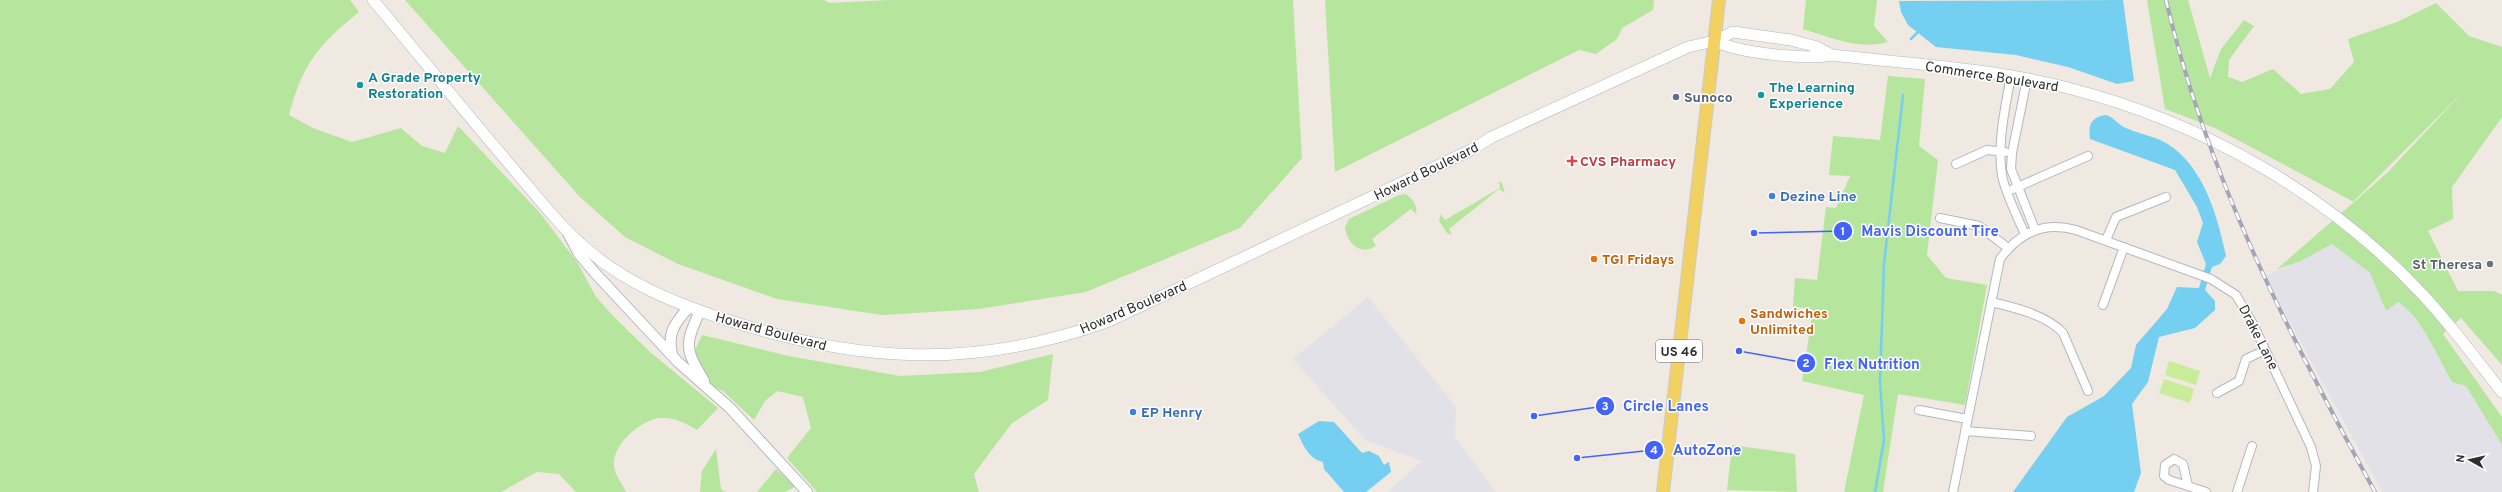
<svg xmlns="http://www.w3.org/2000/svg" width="2502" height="492" viewBox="0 0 2502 492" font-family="Overpass,sans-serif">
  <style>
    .industrial { fill: #e3e1e8 }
    .green { fill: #b6e59e; fill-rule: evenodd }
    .pitch { fill: #c9ec9a }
    .water { fill: #75cff0 }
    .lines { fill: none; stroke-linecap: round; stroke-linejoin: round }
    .stream { stroke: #75cff0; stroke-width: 2.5 }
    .minor-casing { stroke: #b4b7c1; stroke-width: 10 }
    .tertiary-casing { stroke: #b4b7c1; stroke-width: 12 }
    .secondary-casing { stroke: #b4b7c1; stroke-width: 12 }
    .primary-casing { stroke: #c9c9c9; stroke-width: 14 }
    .minor { stroke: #fff; stroke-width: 8 }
    .tertiary { stroke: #fff; stroke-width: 10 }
    .secondary { stroke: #fff; stroke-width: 11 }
    .primary { stroke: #f2d163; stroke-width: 12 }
    .rail-casing { stroke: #a3a6b8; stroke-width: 4 }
    .rail { stroke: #fff; stroke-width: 2.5; stroke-dasharray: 8; stroke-linecap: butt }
    .culture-dot { fill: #0f9aa8; stroke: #fff; stroke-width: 1.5 }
    .service-dot { fill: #5c6f8a; stroke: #fff; stroke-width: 1.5 }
    .health-dot { fill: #e0444e; stroke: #fff; stroke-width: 1.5 }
    .shop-dot { fill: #3f7fe0; stroke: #fff; stroke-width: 1.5 }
    .food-dot { fill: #e8710a; stroke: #fff; stroke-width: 1.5 }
    .worship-dot { fill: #6b7280; stroke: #fff; stroke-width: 1.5 }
    .labels { text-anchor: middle; stroke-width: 3; stroke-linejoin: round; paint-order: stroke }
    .shield { fill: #fff; stroke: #6d6d6d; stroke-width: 1 }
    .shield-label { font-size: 13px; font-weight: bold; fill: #2e2e2e }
    .street-label { font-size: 14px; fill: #2e2e2e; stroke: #fff }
    .culture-label { font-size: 14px; font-weight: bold; fill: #0d838f; stroke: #fff; text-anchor: start }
    .service-label { font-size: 14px; font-weight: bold; fill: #4e5e75; stroke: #fff; text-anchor: start }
    .health-label { font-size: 14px; font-weight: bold; fill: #be3a42; stroke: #fff; text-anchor: start }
    .shop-label { font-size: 14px; font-weight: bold; fill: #366cbe; stroke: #fff; text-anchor: start }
    .food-label { font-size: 14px; font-weight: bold; fill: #c56008; stroke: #fff; text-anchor: start }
    .worship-label { font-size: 14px; font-weight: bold; fill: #5b616d; stroke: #fff; text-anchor: end }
    .leader { fill: none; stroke: #4264fb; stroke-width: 1.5 }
    .callout-dot { fill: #4264fb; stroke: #fff; stroke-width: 1.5 }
    .mark-label { font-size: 12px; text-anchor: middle; font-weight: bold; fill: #fff }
    .callout-label { font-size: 15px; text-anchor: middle; font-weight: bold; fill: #4264fb; stroke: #fff; stroke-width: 3; stroke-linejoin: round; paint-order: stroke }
  </style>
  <rect width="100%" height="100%" fill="#efe9e1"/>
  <path class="industrial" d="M2332 244 2370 273 2386 311 2398 302 2405 306 2466 386 2502 445V492H2382L2265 276 2299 262Z
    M1368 297 1456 407 1455 437 1496 492H1388L1422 461 1365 440 1293 359Z"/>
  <path class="green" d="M0 0H350L359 12C318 45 303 63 289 115L313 128 352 142 401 128 422 146 445 153 458 126 540 213 577 262 596 297 614 317 650 352 718 408 697 430C687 424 675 417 662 418 642 418 611 445 614 467 615 475 623 485 626 492H576L559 474 537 472 501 492H0Z
    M405 0H824L830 3 888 0H1293L1302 158 1240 228 1086 292 979 309 882 315 777 299 678 264 625 237 580 197Z
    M1325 0H1654L1653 10 1622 28 1617 39 1596 54 1579 50 1335 172Z
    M1806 0H1877L1874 26 1888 42C1859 50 1832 38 1803 29Z
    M2147 0H2188L2210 78 2221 49 2244 20 2254 26 2229 60 2228 77 2242 82 2273 69 2301 94 2330 89 2354 62 2348 39 2397 22 2436 3 2469 36 2502 47V117L2452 187 2453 219 2428 231 2458 291H2494L2502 295V365L2461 318 2443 334 2502 417V445L2466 386 2452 382C2439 359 2421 316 2398 302L2386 311 2370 273 2332 244 2299 262 2277 269 2354 202 2215 128 2165 109ZM2464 91 2387 173 2354 202V201Z
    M1888 76 1925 79 1919 146 1938 160 1927 255 1946 278 1987 285 1965 405 1898 394 1883 492H1844L1864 395 1802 381 1813 310 1793 306 1795 278 1817 280 1826 207 1836 208 1850 176 1829 175 1833 136 1880 140Z
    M1499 181 1502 183 1505 193 1499 189 1449 229 1452 235 1447 233 1439 221 1441 214 1445 220 1500 188Z
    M1405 194C1412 197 1418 207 1416 214L1411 209 1372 239 1376 246C1360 256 1347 243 1345 227L1349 219 1399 195Z
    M702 335 789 356 900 376 980 372 1053 354 1048 400 1012 423 974 474 979 492H817L787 458 811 428 803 397 777 391 765 401 754 420 723 391 710 385 694 352Z
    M1732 445 1795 454 1797 492 1727 490Z
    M716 449 721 489 725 492H700L702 471Z
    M776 469 796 486 785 492H757Z"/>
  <path class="pitch" d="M2169 361 2200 371 2196 385 2165 375Z
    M2164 379 2194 389 2190 403 2159 393Z"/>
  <path class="water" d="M2123 0 2134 81 2117 84 2068 67 2016 55 1936 47 1908 25 1901 12 1899 1Z
    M2106 115C2114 117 2118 125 2126 128 2139 134 2154 136 2166 143 2204 166 2217 215 2226 256L2220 264 2212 267 2205 290 2215 301V310L2195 328 2159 337 2148 382 2132 404 2141 473 2134 492H2013L2067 417 2104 396 2131 368 2136 345 2167 309 2177 287 2199 288 2206 264 2197 242 2203 223 2197 207 2175 170 2090 139C2088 125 2091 117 2106 115Z
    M1319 421 1334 422 1362 453 1369 451 1379 456 1384 465 1389 462 1391 472 1366 492H1344L1324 469 1323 462C1309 459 1303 445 1298 434Z"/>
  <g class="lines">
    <path class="stream" d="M1911 39 1918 32
      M1875 492 1884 440 1880 382 1884 264 1903 95"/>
    <defs>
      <path id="minor" d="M2011 76C2005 108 1996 148 2003 180 2008 198 2017 217 2025 234
        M2027 79 2012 153 2011 169 2035 230
        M1956 164 1987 150 2005 152
        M2013 189 2088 156
        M1940 218 1979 226 2008 248
        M2106 240 2116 217 2166 197
        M1991 302C2013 307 2047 315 2063 333L2088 391
        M2103 305 2124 247
        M2217 393 2239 381 2246 359 2265 350
        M1919 410 1967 419
        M1965 431 2031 436
        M2174 459 2183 464 2188 486 2169 480 2164 476 2165 465Z
        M2188 486 2206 492
        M1953 492 2000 259C2019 233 2044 221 2076 230L2211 279 2236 295 2253 324 2311 447 2316 466 2313 492
        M2237 492 2252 446"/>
      <path id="tertiary" d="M569 235 579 254 595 273 678 362 730 408 807 492
        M700 311C684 346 685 348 704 381
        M672 354C667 332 675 323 689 307"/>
      <path id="secondary" d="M373 0C419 55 464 111 511 166 536 195 559 226 588 250 626 283 674 303 721 318 856 363 974 370 1109 321L1471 150 1492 137 1688 47 1714 41 1733 32 1791 40 1817 47 1832 55
        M1714 41C1740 53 1804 60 1832 55 1911 64 1991 68 2068 88 2202 122 2328 193 2423 295 2451 325 2476 359 2502 392"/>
      <path id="primary" d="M1663 492 1719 0"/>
    </defs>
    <use href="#minor" class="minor-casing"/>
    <use href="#tertiary" class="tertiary-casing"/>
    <use href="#secondary" class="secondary-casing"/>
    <use href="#primary" class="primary-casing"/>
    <use href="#minor" class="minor"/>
    <use href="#tertiary" class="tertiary"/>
    <use href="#secondary" class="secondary"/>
    <use href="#primary" class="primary"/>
    <defs>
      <path id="rail" d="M2166 0C2207 176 2289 335 2375 492"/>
    </defs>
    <use href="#rail" class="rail-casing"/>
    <use href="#rail" class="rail"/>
  </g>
  <g class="culture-dot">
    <circle cx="360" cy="85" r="4"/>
    <circle cx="1761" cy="95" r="4"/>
  </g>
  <circle class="service-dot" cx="1676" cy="97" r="4"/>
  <path class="health-dot" d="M1570 155h4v4h4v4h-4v4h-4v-4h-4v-4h4z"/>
  <g class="shop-dot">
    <circle cx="1772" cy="196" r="4"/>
    <circle cx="1133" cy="412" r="4"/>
  </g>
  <g class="food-dot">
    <circle cx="1594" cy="259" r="4"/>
    <circle cx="1742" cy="321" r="4"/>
  </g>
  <circle class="worship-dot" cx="2490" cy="264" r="4"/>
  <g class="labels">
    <rect class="shield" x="1656" y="340" width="46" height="22" rx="3"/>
    <g class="shield-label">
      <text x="1679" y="356">US 46</text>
    </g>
    <g class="street-label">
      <text transform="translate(1992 76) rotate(9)" y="5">Commerce Boulevard</text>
      <text transform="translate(1426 171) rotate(-26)" y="5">Howard Boulevard</text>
      <text transform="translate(1133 307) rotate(-23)" y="5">Howard Boulevard</text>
      <text transform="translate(771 331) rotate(15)" y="5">Howard Boulevard</text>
      <text transform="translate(2259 337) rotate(63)" y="5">Drake Lane</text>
    </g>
    <g class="culture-label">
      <text x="368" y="82">A Grade Property<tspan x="368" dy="16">Restoration</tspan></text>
      <text x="1769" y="92">The Learning<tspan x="1769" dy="16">Experience</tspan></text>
    </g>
    <g class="service-label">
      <text x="1684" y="102">Sunoco</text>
    </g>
    <g class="health-label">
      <text x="1580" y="166">CVS Pharmacy</text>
    </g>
    <g class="shop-label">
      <text x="1780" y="201">Dezine Line</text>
      <text x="1141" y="417">EP Henry</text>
    </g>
    <g class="food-label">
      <text x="1602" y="264">TGI Fridays</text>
      <text x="1750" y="318">Sandwiches<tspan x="1750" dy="16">Unlimited</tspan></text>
    </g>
    <g class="worship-label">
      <text x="2482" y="269">St Theresa</text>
    </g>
  </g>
  <path class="leader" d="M1754 233L1843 231M1739 351L1806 363M1534 416L1605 406M1577 458L1654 450"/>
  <g class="callout-dot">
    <circle cx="1754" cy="233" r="4"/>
    <circle cx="1739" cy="351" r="4"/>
    <circle cx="1534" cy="416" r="4"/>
    <circle cx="1577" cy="458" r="4"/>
    <circle cx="1843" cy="231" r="10"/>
    <circle cx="1806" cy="363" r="10"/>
    <circle cx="1605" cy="406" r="10"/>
    <circle cx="1654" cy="450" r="10"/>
  </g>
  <g class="mark-label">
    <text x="1843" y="235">1</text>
    <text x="1806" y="367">2</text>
    <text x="1605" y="410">3</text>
    <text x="1654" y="454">4</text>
  </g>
  <g class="callout-label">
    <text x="1930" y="236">Mavis Discount Tire</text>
    <text x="1872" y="369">Flex Nutrition</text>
    <text x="1666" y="411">Circle Lanes</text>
    <text x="1707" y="455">AutoZone</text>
  </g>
  <g transform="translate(2470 460) rotate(278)" stroke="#ffffff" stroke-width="3" paint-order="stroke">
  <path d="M0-3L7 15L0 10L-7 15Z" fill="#2e2e2e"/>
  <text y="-6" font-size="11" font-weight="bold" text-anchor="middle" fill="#2e2e2e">N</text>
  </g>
</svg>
